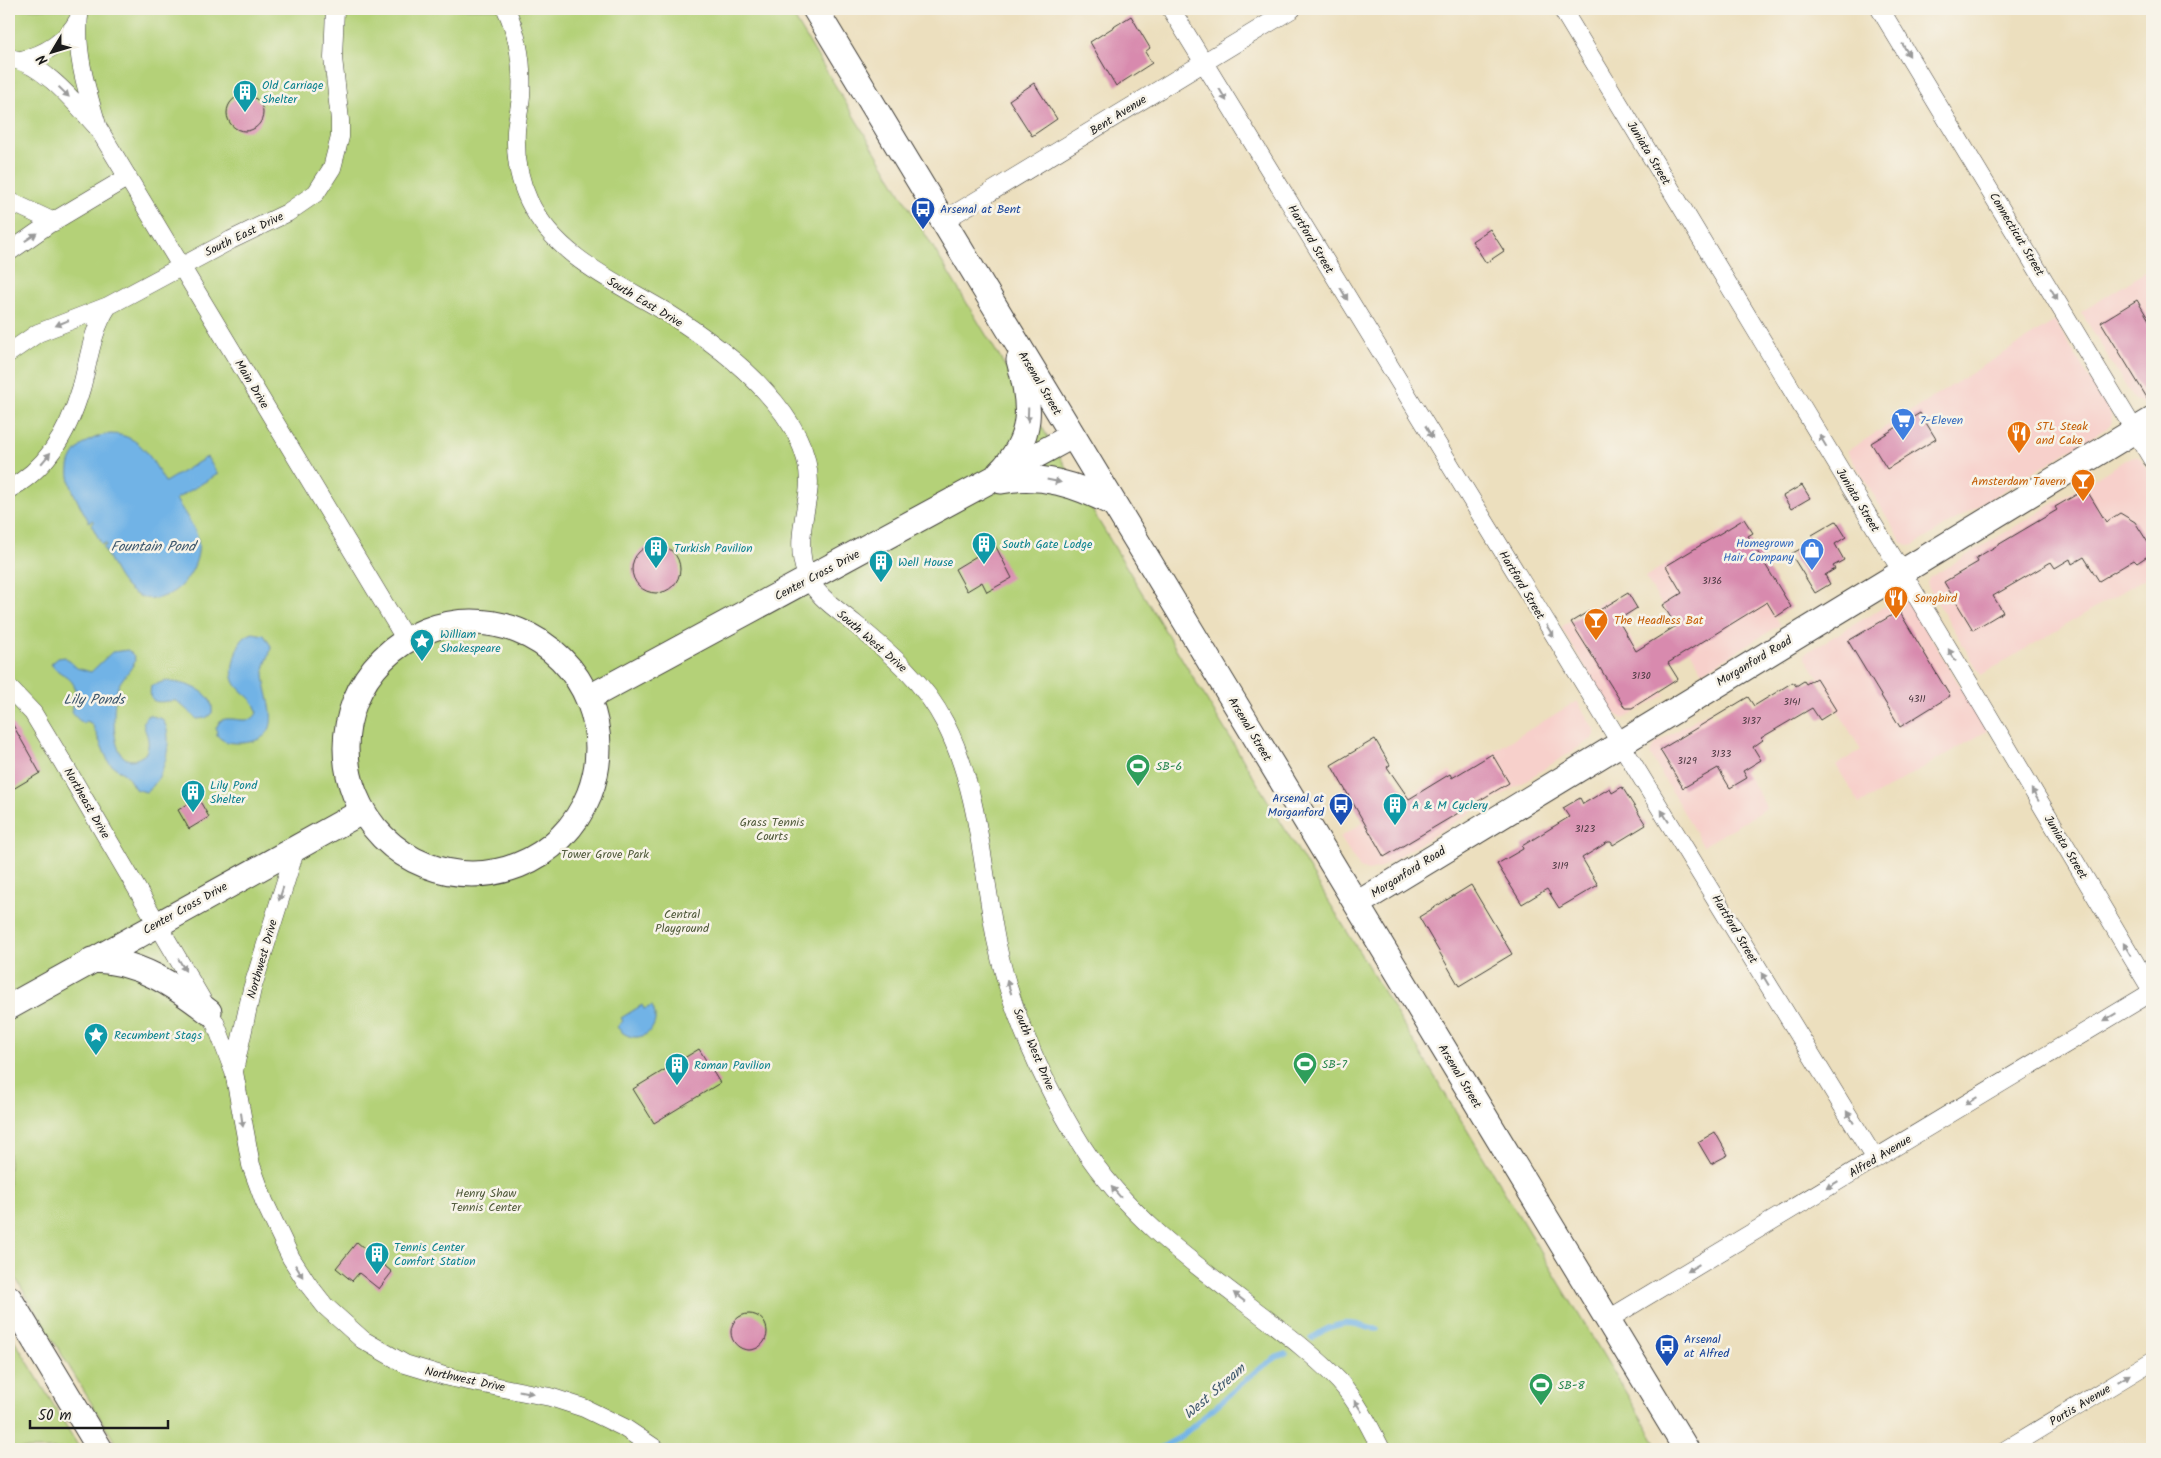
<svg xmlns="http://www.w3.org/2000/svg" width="2161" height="1458" viewBox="0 0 2161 1458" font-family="Kalam,sans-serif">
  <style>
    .built { fill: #f7d0cb }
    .green { fill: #b4d178; stroke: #68764a }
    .water { fill: #71b3e6; stroke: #466881 }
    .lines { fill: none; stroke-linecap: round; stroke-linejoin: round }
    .stream { stroke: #71b3e6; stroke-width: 5.5 }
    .building { fill: #d88aae }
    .street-casing { stroke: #3b3934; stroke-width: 19 }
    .secondary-casing { stroke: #3b3934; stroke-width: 27 }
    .street { stroke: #fff; stroke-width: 18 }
    .secondary { stroke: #fff; stroke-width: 25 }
    .oneway { fill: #999 }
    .labels { text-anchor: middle; stroke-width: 5; stroke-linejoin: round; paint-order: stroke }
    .number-label { font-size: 10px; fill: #4b3840 }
    .culture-label { font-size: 12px; fill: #0d838f; stroke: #f7f3e8; text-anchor: start }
    .street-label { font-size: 12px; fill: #1c1c1c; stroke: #f7f3e8 }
    .transit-label { font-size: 12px; fill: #164399; stroke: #f7f3e8; text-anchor: start }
    .shop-label { font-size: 12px; fill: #366cbe; stroke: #f7f3e8; text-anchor: start }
    .food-label { font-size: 12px; fill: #c56008; stroke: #f7f3e8; text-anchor: start }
    .leisure-label { font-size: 12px; fill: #27864d; stroke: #f7f3e8; text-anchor: start }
    .park-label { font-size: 12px; fill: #515b3c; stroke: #f7f3e8 }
    .water-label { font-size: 14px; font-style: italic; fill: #3e586d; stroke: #f7f3e8 }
  </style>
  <rect width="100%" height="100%" fill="#f7f3e8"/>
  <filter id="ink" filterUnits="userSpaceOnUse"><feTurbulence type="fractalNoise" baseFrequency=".02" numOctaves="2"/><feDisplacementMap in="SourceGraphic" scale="10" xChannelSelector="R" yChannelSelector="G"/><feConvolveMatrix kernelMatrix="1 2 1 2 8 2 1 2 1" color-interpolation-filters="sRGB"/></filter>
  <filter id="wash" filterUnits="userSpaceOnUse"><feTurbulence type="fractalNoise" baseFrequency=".0096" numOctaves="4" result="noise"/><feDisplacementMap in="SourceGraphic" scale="20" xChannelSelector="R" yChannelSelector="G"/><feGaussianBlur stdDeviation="1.12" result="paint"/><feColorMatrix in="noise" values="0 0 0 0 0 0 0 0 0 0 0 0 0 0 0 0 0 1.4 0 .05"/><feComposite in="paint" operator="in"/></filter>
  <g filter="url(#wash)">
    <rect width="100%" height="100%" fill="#ecdfbe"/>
    <path class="built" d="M2152 268V401L2143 405 2134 400 2081 312Z
      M2055 321 2111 414 2112 421 2110 426 1914 545 1908 546 1902 542 1847 451Z
      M2135 456 2140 458 2152 478V574L1981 675 1929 589 1927 582 1929 578 2131 457Z
      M1722 530 1780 625 1703 672 1645 577Z
      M1899 598 1909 600 1987 731 1860 804 1836 765 1861 750 1804 654Z
      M1607 599 1665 695 1623 719 1612 712 1561 627Z
      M1577 701 1594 729 1595 733 1592 739 1486 805 1464 769Z
      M1709 711 1767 808 1703 846 1650 754 1655 744Z
      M1450 770 1475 810 1378 869 1368 871 1360 868 1340 837Z"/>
    <path class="green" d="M9 9H789L1660 1449H119L9 1267Z
      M9 1331 80 1449H9Z"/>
    <path class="water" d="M111 434C142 435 151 459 165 482L207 457 218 474 176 499C183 512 195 526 198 540 203 573 165 615 132 592 118 582 111 562 103 547L107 545 105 543 102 545 91 524 94 522 93 520 89 522C77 499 56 471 79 448 88 440 99 435 111 434Z
      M253 633 264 635 271 646C271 655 264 663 264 672 264 699 291 739 242 743 232 743 223 743 217 735L216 728 220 721C231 714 252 728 257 712 252 688 222 694 236 653 239 643 243 636 253 633Z
      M128 650 134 656 135 660C132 671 120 678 117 690 112 707 109 781 145 754 156 736 134 724 149 715L162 719C176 736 164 781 146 792L135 789 127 776 109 763 92 724 87 721 83 723C62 709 77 703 75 689 73 676 57 674 51 664L58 658 65 657 77 668 91 672 112 652Z
      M165 681C184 683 215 689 212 713L206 718 197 719 177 701C166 699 146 710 151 686Z
      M642 1005 644 1009 652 1006C665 1030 635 1050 617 1027L623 1021 621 1018Z"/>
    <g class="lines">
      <path class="stream" d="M1312 1338C1323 1330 1339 1321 1354 1324 1362 1325 1368 1329 1377 1329
        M1159 1449 1182 1436 1256 1371 1277 1357 1286 1354"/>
    </g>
    <g id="blocks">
      <path class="building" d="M1131 16 1150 48 1145 52 1152 63 1116 86 1090 42Z
        M1034 83 1057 119 1032 136 1009 100Z
        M227 113a18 18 0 1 1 36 0a18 18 0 1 1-36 0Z
        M1490 229 1504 251 1486 263 1472 241Z
        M2137 300 2152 325V406L2101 322Z
        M1920 413 1936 439 1887 469 1871 443Z
        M1802 485 1810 498 1791 509 1783 496Z
        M2086 489 2106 522 2120 513 2135 522 2152 549V553L2137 563 2134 560 2099 581 2084 557 2072 564 2070 559 2055 568 2051 562 1993 596 2003 612 1973 630 1944 582 1978 562 1976 558 2057 510 2055 507Z
        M1744 519 1753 533 1748 536 1791 607 1776 617 1767 602 1668 663 1678 679 1632 708H1625L1571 622 1591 610 1593 614 1628 593 1637 608 1618 620 1636 651 1676 626 1663 605 1682 593 1666 566Z
        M1836 521 1846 537 1835 544 1844 560 1833 566 1835 569 1825 575 1830 584 1815 593 1791 554 1815 541 1812 535Z
        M995 545 1012 578 987 592 982 582 967 591 955 569Z
        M632 569a24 24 0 1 1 48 0a24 24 0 1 1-48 0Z
        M1899 611 1950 696 1900 727 1848 641Z
        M1816 678 1836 710 1820 720 1812 708 1761 738 1763 740 1753 747 1761 760 1743 771 1747 778 1730 788 1718 768 1683 788 1660 750 1748 697 1754 706 1793 682 1796 686 1804 681 1806 684Z
        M9 718 40 773 13 789 9 781Z
        M1375 739 1390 765 1387 767 1409 799 1450 774 1452 778 1492 754 1509 783 1384 857 1331 765Z
        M1622 787 1646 825 1613 845 1611 842H1608L1582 858 1598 885 1559 908 1547 889 1522 904 1497 864 1523 849 1522 846 1569 817 1563 808 1580 798 1583 804 1610 788 1612 793Z
        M198 798 209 817 189 829 178 810Z
        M1471 885 1512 954 1459 986 1419 917Z
        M699 1049 720 1083 654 1123 633 1089Z
        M1715 1132 1728 1155 1711 1164 1698 1142Z
        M357 1242 392 1272 379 1289 359 1273 352 1281 336 1268Z
        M731 1332a18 18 0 1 1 36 0a18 18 0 1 1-36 0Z"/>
    </g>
  </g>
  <g filter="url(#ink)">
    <use href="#blocks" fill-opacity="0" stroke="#3b3934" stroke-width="1"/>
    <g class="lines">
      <defs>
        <path id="street" d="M506 9C519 37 523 65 521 96 520 108 517 119 516 131 515 154 519 180 529 201 556 257 616 282 666 312 701 334 737 360 764 390 790 418 814 454 808 494 804 519 796 548 806 573 815 596 837 609 855 624 890 653 924 682 945 723 979 789 982 868 996 940 1011 1013 1043 1083 1082 1146 1128 1218 1197 1266 1264 1317 1290 1337 1316 1357 1339 1381 1357 1401 1369 1425 1381 1449
          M1171 9 1875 1159
          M1562 9 1972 688 2152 991
          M1880 9 2152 459
          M9 58C45 64 74 102 98 128 87 91 73 48 80 9
          M21 60C44 55 67 41 78 20
          M98 128 406 640
          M9 201 54 222
          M943 221 1292 9
          M9 252 49 224 128 177
          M9 353 38 333 108 306 231 240 287 213 316 193 332 168 340 137V120L333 58 335 9
          M9 489C47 469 69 430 81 389 89 361 91 332 108 306
          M9 688 33 713 62 761 215 1022 234 1072 251 1165 264 1201 291 1258 307 1283 325 1306 363 1340 405 1364 448 1377 550 1397 584 1408 623 1427 656 1449
          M234 1071 252 989 296 848
          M1607 1320 2152 992
          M2007 1449 2152 1361"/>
        <path id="secondary" d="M815 9 1686 1449
          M999 473C1035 438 1031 404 1019 360
          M1001 481C1041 473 1076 485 1112 503
          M346 748a126 126 0 1 1 252 0a126 126 0 1 1-252 0Z
          M588 698 1072 436
          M1357 904 2152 420
          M92 960C137 960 174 985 209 1012
          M9 1007 363 811
          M9 1298 100 1449"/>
      </defs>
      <use href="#street" class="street-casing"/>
      <use href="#secondary" class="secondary-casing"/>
      <use href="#street" class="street"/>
      <use href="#secondary" class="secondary"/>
    </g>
    <defs><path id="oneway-solid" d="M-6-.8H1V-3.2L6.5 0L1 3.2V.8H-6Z" transform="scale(1.25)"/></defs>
    <g class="oneway">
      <use href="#oneway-solid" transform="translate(1906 50) rotate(59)"/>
      <use href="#oneway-solid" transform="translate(64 92) rotate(44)"/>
      <use href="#oneway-solid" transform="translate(1223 95) rotate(59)"/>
      <use href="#oneway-solid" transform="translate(31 237) rotate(-34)"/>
      <use href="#oneway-solid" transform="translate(1344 294) rotate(59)"/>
      <use href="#oneway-solid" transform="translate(2054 294) rotate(59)"/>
      <use href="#oneway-solid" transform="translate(62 323) rotate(157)"/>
      <use href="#oneway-solid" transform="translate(1028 415) rotate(92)"/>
      <use href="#oneway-solid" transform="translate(1429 432) rotate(59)"/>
      <use href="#oneway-solid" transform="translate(1823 441) rotate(-121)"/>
      <use href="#oneway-solid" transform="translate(46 458) rotate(-50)"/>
      <use href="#oneway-solid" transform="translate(1054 481) rotate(12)"/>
      <use href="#oneway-solid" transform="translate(1550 631) rotate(58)"/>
      <use href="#oneway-solid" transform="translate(1952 655) rotate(-121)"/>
      <use href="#oneway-solid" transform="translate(2035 795) rotate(-121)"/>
      <use href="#oneway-solid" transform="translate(1665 816) rotate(-122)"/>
      <use href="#oneway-solid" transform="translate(281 894) rotate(108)"/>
      <use href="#oneway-solid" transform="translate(2127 949) rotate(-121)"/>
      <use href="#oneway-solid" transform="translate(182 965) rotate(60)"/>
      <use href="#oneway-solid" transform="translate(1765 979) rotate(-121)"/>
      <use href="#oneway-solid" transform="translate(1009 987) rotate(-108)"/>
      <use href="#oneway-solid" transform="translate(2110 1017) rotate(149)"/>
      <use href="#oneway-solid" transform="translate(1971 1101) rotate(149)"/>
      <use href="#oneway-solid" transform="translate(1850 1117) rotate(-121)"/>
      <use href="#oneway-solid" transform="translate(242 1120) rotate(82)"/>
      <use href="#oneway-solid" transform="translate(1832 1185) rotate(149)"/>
      <use href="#oneway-solid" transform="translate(1116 1192) rotate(-131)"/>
      <use href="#oneway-solid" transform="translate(1693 1268) rotate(149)"/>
      <use href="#oneway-solid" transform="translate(299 1271) rotate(58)"/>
      <use href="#oneway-solid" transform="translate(1239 1297) rotate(-142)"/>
      <use href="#oneway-solid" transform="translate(2124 1378) rotate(-31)"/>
      <use href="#oneway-solid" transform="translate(526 1392) rotate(11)"/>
      <use href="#oneway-solid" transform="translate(1358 1406) rotate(-123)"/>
    </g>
  </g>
  <defs>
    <symbol id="building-pin" viewBox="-11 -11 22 30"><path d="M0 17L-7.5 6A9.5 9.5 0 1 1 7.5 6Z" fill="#0f9aa8" stroke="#f7f3e8"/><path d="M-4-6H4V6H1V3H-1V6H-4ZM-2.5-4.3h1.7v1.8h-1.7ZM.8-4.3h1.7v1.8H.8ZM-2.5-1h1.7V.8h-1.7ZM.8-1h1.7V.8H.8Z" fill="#fff"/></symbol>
    <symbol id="bus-pin" viewBox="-11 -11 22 30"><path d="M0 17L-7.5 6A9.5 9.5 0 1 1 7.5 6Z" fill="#1a4fb4" stroke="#f7f3e8"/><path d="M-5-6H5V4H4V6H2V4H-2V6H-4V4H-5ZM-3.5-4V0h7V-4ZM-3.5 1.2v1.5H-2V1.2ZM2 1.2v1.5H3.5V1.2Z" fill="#fff"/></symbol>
    <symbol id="supermarket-pin" viewBox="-11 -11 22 30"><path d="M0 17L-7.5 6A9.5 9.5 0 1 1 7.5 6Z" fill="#3f7fe0" stroke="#f7f3e8"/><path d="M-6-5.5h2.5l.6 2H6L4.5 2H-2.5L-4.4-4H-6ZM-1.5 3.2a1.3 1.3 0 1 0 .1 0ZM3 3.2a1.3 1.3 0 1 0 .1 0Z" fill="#fff"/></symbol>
    <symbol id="restaurant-pin" viewBox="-11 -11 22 30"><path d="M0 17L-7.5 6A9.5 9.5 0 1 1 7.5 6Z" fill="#e8710a" stroke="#f7f3e8"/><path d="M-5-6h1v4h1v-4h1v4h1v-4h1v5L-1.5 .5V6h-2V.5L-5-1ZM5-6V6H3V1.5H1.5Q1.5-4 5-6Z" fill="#fff"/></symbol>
    <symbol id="bar-pin" viewBox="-11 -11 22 30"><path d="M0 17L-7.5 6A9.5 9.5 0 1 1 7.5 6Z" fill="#e8710a" stroke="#f7f3e8"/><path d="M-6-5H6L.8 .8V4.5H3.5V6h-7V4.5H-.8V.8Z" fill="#fff"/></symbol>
    <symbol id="shop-pin" viewBox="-11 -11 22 30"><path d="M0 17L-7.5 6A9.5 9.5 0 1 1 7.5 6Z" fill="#3f7fe0" stroke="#f7f3e8"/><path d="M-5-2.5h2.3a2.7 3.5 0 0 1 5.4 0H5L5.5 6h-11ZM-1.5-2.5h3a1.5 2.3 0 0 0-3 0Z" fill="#fff"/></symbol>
    <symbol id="sight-pin" viewBox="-11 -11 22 30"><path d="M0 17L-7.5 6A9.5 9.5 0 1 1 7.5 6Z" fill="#0f9aa8" stroke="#f7f3e8"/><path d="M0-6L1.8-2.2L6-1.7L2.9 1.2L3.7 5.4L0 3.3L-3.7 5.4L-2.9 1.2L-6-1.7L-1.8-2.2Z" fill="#fff"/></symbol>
    <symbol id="stadium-pin" viewBox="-11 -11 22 30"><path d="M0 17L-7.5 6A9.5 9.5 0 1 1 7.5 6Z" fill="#2e9e5b" stroke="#f7f3e8"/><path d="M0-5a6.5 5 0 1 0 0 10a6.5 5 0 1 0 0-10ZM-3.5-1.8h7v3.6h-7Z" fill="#fff"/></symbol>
  </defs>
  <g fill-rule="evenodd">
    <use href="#building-pin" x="231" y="78" width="28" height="38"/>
    <use href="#bus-pin" x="909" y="195" width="28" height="38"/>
    <use href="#supermarket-pin" x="1889" y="406" width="28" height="38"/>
    <use href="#restaurant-pin" x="2005" y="419" width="28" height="38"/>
    <use href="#bar-pin" x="2069" y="467" width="28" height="38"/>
    <use href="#building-pin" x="970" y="530" width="28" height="38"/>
    <use href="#building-pin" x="642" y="534" width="28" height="38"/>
    <use href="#shop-pin" x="1798" y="536" width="28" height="38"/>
    <use href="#building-pin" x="867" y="548" width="28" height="38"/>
    <use href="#restaurant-pin" x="1882" y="584" width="28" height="38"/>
    <use href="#bar-pin" x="1582" y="606" width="28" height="38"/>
    <use href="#sight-pin" x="408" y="627" width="28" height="38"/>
    <use href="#stadium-pin" x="1124" y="752" width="28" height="38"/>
    <use href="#building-pin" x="179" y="778" width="28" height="38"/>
    <use href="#bus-pin" x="1327" y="791" width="28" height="38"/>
    <use href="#building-pin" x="1381" y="791" width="28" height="38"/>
    <use href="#sight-pin" x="82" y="1021" width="28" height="38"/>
    <use href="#stadium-pin" x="1291" y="1050" width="28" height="38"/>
    <use href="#building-pin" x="663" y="1051" width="28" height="38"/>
    <use href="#building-pin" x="363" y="1240" width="28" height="38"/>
    <use href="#bus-pin" x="1653" y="1332" width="28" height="38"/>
    <use href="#stadium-pin" x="1527" y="1371" width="28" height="38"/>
  </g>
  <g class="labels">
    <g class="number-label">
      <text x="1712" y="584">3136</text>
      <text x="1641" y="679">3130</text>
      <text x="1917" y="702">4311</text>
      <text x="1792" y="705">3141</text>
      <text x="1751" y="724">3137</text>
      <text x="1721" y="757">3133</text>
      <text x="1687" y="764">3129</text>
      <text x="1585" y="832">3123</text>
      <text x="1560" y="869">3119</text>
    </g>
    <g class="culture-label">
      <text x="262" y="89">Old Carriage<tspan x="262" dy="14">Shelter</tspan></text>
      <text x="1002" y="548">South Gate Lodge</text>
      <text x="674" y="552">Turkish Pavilion</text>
      <text x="898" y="566">Well House</text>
      <text x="440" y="638">William<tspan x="440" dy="14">Shakespeare</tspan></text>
      <text x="210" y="789">Lily Pond<tspan x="210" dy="14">Shelter</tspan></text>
      <text x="1412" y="809">A &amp; M Cyclery</text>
      <text x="114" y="1039">Recumbent Stags</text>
      <text x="694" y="1069">Roman Pavilion</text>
      <text x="394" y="1251">Tennis Center<tspan x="394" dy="14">Comfort Station</tspan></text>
    </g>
    <g class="street-label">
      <text transform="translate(1118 115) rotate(-32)" y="4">Bent Avenue</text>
      <text transform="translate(1649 153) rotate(59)" y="4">Juniata Street</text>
      <text transform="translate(244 234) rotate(-26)" y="4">South East Drive</text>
      <text transform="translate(2017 234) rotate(59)" y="4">Connecticut Street</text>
      <text transform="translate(1311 239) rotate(59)" y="4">Hartford Street</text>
      <text transform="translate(645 302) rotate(31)" y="4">South East Drive</text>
      <text transform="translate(1040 383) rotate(59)" y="4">Arsenal Street</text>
      <text transform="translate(252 384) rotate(59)" y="4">Main Drive</text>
      <text transform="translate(1858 500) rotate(59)" y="4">Juniata Street</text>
      <text transform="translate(817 575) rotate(-28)" y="4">Center Cross Drive</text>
      <text transform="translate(1522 585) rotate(59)" y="4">Hartford Street</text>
      <text transform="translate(872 641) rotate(41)" y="4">South West Drive</text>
      <text transform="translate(1754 661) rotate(-31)" y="4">Morganford Road</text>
      <text transform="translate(1250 729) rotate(59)" y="4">Arsenal Street</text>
      <text transform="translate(87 803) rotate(60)" y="4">Northeast Drive</text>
      <text transform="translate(2066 847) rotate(59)" y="4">Juniata Street</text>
      <text transform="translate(1408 872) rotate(-32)" y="4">Morganford Road</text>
      <text transform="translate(185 908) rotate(-29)" y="4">Center Cross Drive</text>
      <text transform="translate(1735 929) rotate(59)" y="4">Hartford Street</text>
      <text transform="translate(262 959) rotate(-74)" y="4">Northwest Drive</text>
      <text transform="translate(1034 1049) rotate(67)" y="4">South West Drive</text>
      <text transform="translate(1460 1076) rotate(59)" y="4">Arsenal Street</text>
      <text transform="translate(1880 1156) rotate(-31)" y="4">Alfred Avenue</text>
      <text transform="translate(465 1379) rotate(12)" y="4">Northwest Drive</text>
      <text transform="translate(2080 1405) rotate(-31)" y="4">Portis Avenue</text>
    </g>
    <g class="transit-label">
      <text x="940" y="213">Arsenal at Bent</text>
      <text x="1324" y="802" text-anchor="end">Arsenal at<tspan x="1324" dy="14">Morganford</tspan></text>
      <text x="1684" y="1343">Arsenal<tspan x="1684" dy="14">at Alfred</tspan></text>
    </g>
    <g class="shop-label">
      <text x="1920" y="424">7-Eleven</text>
      <text x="1794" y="547" text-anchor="end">Homegrown<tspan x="1794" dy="14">Hair Company</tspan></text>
    </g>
    <g class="food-label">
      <text x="2036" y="430">STL Steak<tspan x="2036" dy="14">and Cake</tspan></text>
      <text x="2066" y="485" text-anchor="end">Amsterdam Tavern</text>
      <text x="1914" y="602">Songbird</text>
      <text x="1614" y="624">The Headless Bat</text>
    </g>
    <g class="leisure-label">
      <text x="1156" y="770">SB-6</text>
      <text x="1322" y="1068">SB-7</text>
      <text x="1558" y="1389">SB-8</text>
    </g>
    <g class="park-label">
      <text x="772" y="826">Grass Tennis<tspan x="772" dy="14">Courts</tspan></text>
      <text x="605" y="858">Tower Grove Park</text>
      <text x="682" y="918">Central<tspan x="682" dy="14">Playground</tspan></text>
      <text x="486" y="1197">Henry Shaw<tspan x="486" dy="14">Tennis Center</tspan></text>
    </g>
    <g class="water-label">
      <text x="153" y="551">Fountain Pond</text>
      <text x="94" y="704">Lily Ponds</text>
      <text transform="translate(1214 1391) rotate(-41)" y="5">West Stream</text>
    </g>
  </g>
  <rect width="2161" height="1458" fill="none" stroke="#f7f3e8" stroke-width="30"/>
  <g transform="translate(52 52) rotate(232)" stroke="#f7f3e8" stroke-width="4" paint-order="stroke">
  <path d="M0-4L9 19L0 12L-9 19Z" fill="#1c1c1c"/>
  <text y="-8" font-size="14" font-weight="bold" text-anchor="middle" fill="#1c1c1c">N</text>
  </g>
  <path d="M30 1420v8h138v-8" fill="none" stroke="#1c1c1c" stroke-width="2.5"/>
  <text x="38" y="1420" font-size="15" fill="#1c1c1c" stroke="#f7f3e8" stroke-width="4" paint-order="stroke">50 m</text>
</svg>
